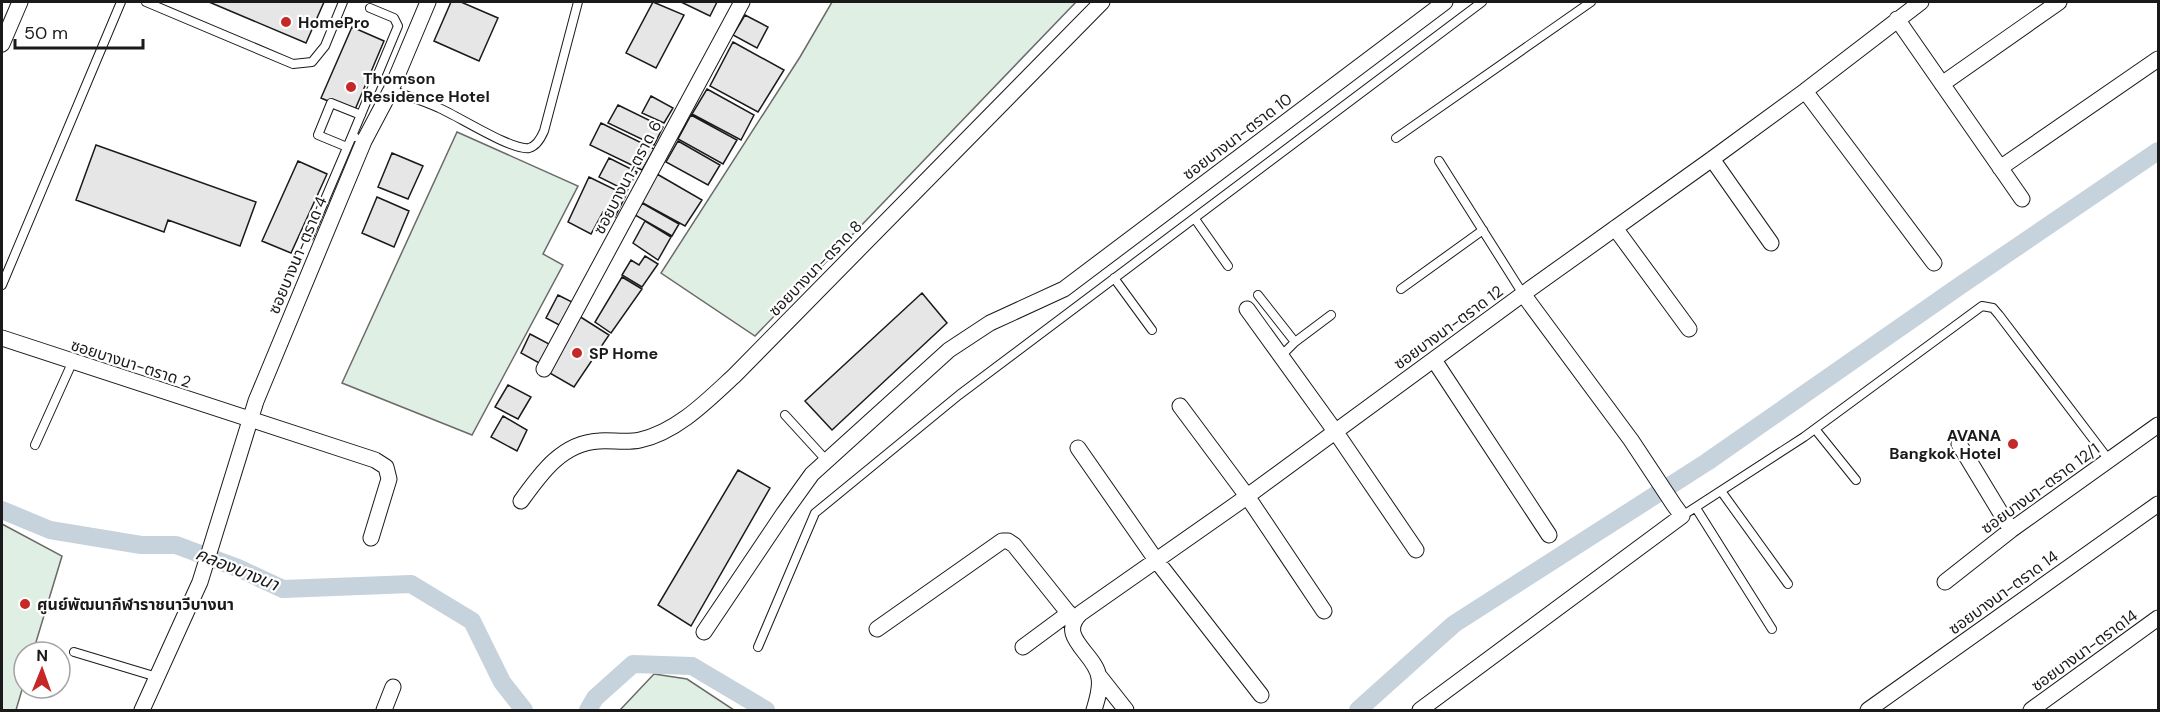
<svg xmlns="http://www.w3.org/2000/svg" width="2160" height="712" viewBox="0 0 2160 712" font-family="'DM Sans','Noto Sans Thai',sans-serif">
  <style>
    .green { fill: #e0efe3; stroke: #6a6a6a; stroke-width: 1.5 }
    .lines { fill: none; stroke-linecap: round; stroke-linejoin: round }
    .canal { stroke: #c6d2dc; stroke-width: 18 }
    .building { fill: #e6e6e6; stroke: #1a1a1a; stroke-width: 1.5 }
    .lane-casing { stroke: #1a1a1a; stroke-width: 10 }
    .street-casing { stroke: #1a1a1a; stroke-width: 17 }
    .lane { stroke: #fff; stroke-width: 8 }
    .street { stroke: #fff; stroke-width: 15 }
    .poi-dot { fill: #c62828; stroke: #fff; stroke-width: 2 }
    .labels { text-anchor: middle; stroke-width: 4.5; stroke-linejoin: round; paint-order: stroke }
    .poi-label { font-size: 16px; font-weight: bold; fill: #1a1a1a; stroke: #fff; text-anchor: start }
    .street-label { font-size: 16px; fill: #1a1a1a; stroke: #fff }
    .water-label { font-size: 18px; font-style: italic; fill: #1a1a1a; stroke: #fff }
  </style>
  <rect width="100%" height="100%" fill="#fff"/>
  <path class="green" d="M832 2H1076L755 336 661 273 800 57Z
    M457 132 578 186 543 254 563 265 472 435 342 383Z
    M2 524 62 556 33 652H24V683L16 710H2Z
    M654 674 687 679 734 710H620Z"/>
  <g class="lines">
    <path class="canal" d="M2 510 50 530 141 545H176L238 568 283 589 411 584 472 621 502 682 524 710
      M588 710 595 698 633 664 692 666 766 710
      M1358 710 1454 624 1707 462 1961 285 2158 151"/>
  </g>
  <path class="building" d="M209 2H324L306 43Z
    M451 2H461L498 18 479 61 434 41Z
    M653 2 684 15 656 68 626 53Z
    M681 2H717L710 16Z
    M745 15 768 27 757 48 733 35Z
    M352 27 384 41 354 112 321 98Z
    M733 42 784 70 758 112 710 86Z
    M707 89 754 115 741 140 692 114Z
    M651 96 673 108 664 123 642 113Z
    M618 105 663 127 654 145 608 123Z
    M691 115 737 140 723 164 678 139Z
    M601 123 654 149 642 170 590 145Z
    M678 141 720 165 708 185 666 162Z
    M96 145 256 202 240 246 168 220 164 232 76 200Z
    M392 153 423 166 408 199 378 187Z
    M609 158 637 172 627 191 599 177Z
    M298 161 327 174 291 253 262 241Z
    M657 174 702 200 685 226 641 202Z
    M589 177 626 195 615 217 603 212 591 234 568 222Z
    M377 197 409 211 394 247 362 233Z
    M642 203 679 224 672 236 635 215Z
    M645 221 671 237 658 260 633 243Z
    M645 256 658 264 642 287 622 275 631 260 639 265Z
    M622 277 642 289 611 333 595 322Z
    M922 293 947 323 832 430 805 401Z
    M558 295 574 303 561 326 546 318Z
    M579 316 609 335 574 387 548 372Z
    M530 334 551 345 541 364 521 353Z
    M508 385 531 397 518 419 495 407Z
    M503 416 527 430 517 451 491 437Z
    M738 470 770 488 691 626 658 605Z"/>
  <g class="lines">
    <defs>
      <path id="lane" d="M146 2 293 64 312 62 325 46 343 2
        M391 90C407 96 424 101 439 108 458 116 512 151 529 148 537 146 541 138 544 131L578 2
        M352 136 398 26 394 18 370 8
        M1396 138 1591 2
        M347 147 318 135 331 103 361 115
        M1439 161 1523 294
        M1195 219 1228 266
        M309 237 352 136 355 137
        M1114 278 1152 330
        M2 285 121 2
        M1401 289 1483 230
        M1258 295 1295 342
        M1281 356 1295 342 1331 315
        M785 415 827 461
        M1815 429 1856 480
        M35 445 72 363
        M1721 491 1788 584
        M1696 508 1772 629
        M1682 516 1804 437 1982 306 1993 308 1999 315 2109 460
        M758 647 815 513 959 395 1482 2
        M74 652 157 677"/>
      <path id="street" d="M1897 19 2022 199
        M2 44 20 2
        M1942 84 2059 2
        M1805 91 1934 263
        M1712 159 1771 243
        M2000 168 2158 59
        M1615 228 1689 329
        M1247 309 1335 431 1416 550
        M2 338 375 460 386 467 389 479 371 538
        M1434 360 1549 535
        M544 369 742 2
        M1180 406 1247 496 1324 611
        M1959 444 2011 530
        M1078 448 1156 560 1261 695
        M521 501C541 473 562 443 599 441 612 440 627 443 640 440 677 432 708 400 735 375L1102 2
        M1945 582 2011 530 2158 425
        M877 629 1002 541H1008L1014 545 1074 620
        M704 632 784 513 812 474 949 350 990 323 1064 289 1445 2
        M1023 647 1069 613
        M1100 677 1126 710
        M142 710 200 582 256 401 364 141 391 90 428 2
        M384 710 393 687
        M1094 710C1097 700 1101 688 1099 678 1097 654 1055 637 1081 613L1238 503 1523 294 1712 159 1805 91 1921 2
        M1420 710 1682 516 1674 505 1631 440 1523 294
        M1868 710 2158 504
        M2031 710 2158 618"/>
    </defs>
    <use href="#lane" class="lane-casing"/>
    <use href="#street" class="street-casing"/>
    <use href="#lane" class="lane"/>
    <use href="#street" class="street"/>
  </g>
  <g class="poi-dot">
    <circle cx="286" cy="22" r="6"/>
    <circle cx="351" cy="87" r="6"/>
    <circle cx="577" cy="353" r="6"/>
    <circle cx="2013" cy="444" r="6"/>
    <circle cx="25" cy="604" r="6"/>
  </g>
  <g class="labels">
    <g class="poi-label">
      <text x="298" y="28">HomePro</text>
      <text x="363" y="84">Thomson<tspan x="363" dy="18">Residence Hotel</tspan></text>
      <text x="589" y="359">SP Home</text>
      <text x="2001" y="441" text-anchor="end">AVANA<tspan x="2001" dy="18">Bangkok Hotel</tspan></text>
      <text x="37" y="610">ศูนย์พัฒนากีฬาราชนาวีบางนา</text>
    </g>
    <g class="street-label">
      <text transform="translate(1237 136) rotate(-37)" y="6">ซอยบางนา-ตราด 10</text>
      <text transform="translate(627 177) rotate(-62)" y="6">ซอยบางนา-ตราด 6</text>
      <text transform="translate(297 255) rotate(-67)" y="6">ซอยบางนา-ตราด 4</text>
      <text transform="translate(815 268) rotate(-46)" y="6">ซอยบางนา-ตราด 8</text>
      <text transform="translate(1448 327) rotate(-36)" y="6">ซอยบางนา-ตราด 12</text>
      <text transform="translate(131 363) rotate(18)" y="6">ซอยบางนา-ตราด 2</text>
      <text transform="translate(2040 488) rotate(-36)" y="6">ซอยบางนา-ตราด 12/1</text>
      <text transform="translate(2003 592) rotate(-36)" y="6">ซอยบางนา-ตราด 14</text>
      <text transform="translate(2084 650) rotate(-36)" y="6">ซอยบางนา-ตราด14</text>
    </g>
    <g class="water-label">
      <text transform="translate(237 569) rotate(22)" y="6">คลองบางนา</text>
    </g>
  </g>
  <rect width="2160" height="712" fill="none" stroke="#1a1a1a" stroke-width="6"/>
  <g transform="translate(42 670) rotate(1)"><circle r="28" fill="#ffffff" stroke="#a3a3a3" stroke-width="1.5"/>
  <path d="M0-4.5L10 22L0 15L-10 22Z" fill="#c62828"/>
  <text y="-9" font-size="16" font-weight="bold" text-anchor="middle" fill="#1a1a1a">N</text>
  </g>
  <path d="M15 39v9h128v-9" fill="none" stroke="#1a1a1a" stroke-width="3"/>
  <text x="24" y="39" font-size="18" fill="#1a1a1a" stroke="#ffffff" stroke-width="4.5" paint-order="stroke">50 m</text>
</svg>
